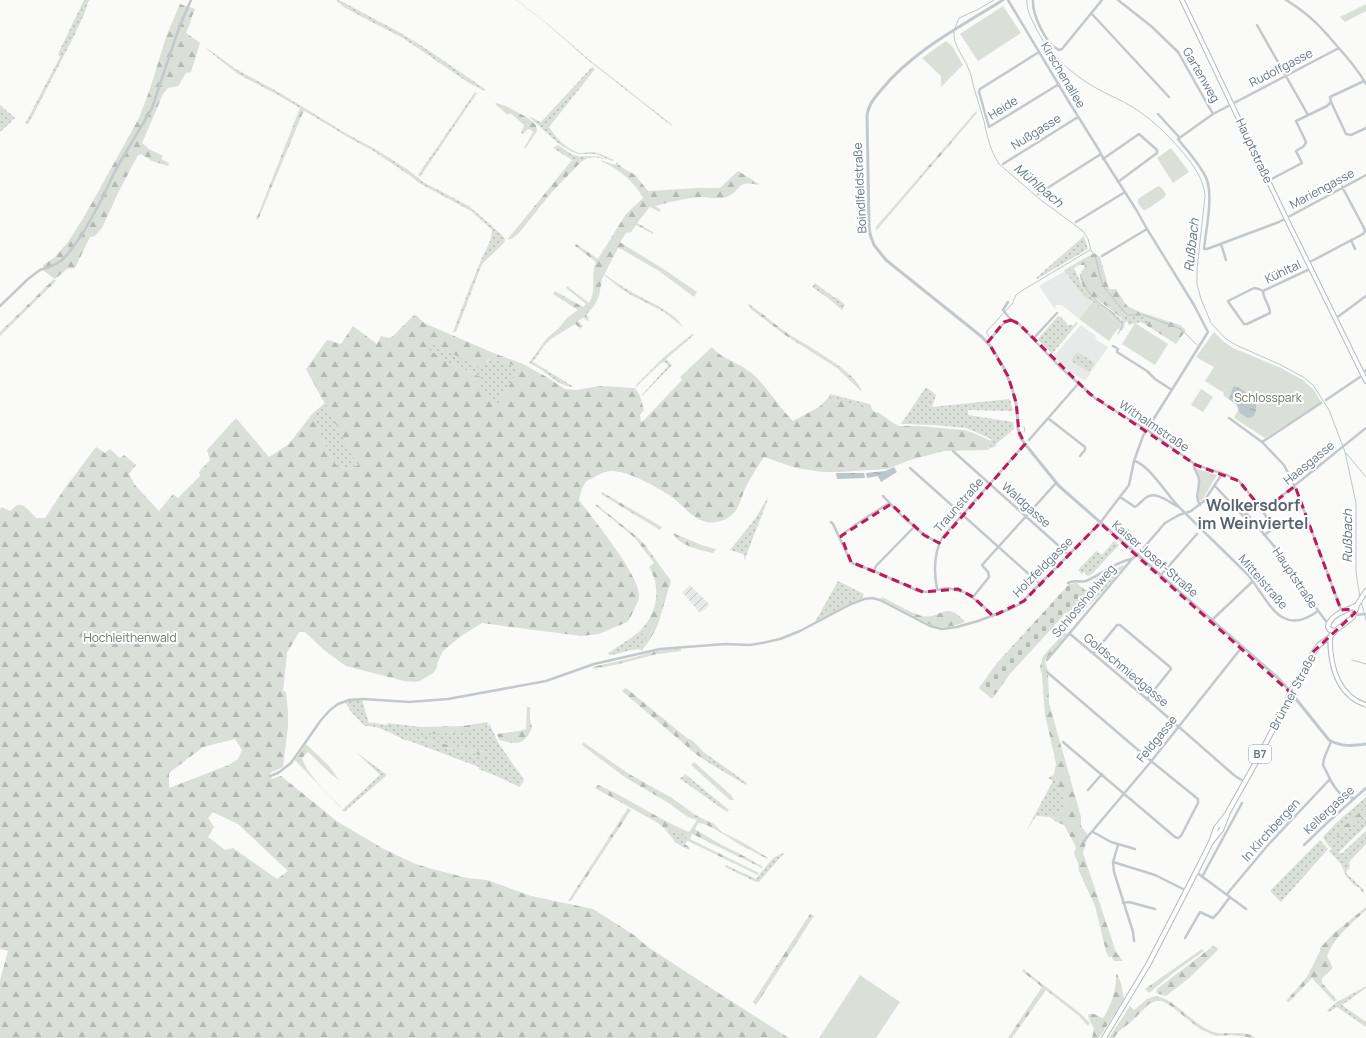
<svg xmlns="http://www.w3.org/2000/svg" width="1366" height="1038" viewBox="0 0 1366 1038" font-family="Manrope,sans-serif">
  <style>
    .built { fill: #e8e9e9 }
    .industrial { fill: url(#industrial-furrows) }
    .grass { fill: url(#grass-dots); fill-rule: evenodd }
    .forest { fill: url(#forest-firs); fill-rule: evenodd }
    .cemetery { fill: url(#cemetery-stones) }
    .green { fill: #dadfd7 }
    .water { fill: url(#water-ripples) }
    .lines { fill: none; stroke-linecap: round; stroke-linejoin: round }
    .stream { stroke: #bbc7cb; stroke-width: 1 }
    .secondary-casing { stroke: #b3babf; stroke-width: 5.5 }
    .primary-casing { stroke: #b5babe; stroke-width: 6 }
    .minor { stroke: #c3c8cc; stroke-width: 2.5 }
    .tertiary { stroke: #c3c8cc; stroke-width: 3 }
    .secondary { stroke: #fff; stroke-width: 3.5 }
    .primary { stroke: #fff; stroke-width: 4 }
    .marked { fill: none; stroke: #c2185b; stroke-width: 3; stroke-dasharray: 8 5; stroke-linejoin: round }
    .labels { text-anchor: middle; stroke-width: 4; stroke-linejoin: round; paint-order: stroke }
    .shield { fill: #fff; stroke: #939fa8; stroke-width: 1 }
    .shield-label { font-size: 11px; font-weight: bold; fill: #657683 }
    .street-label { font-size: 12px; fill: #657683; stroke: #fff }
    .park-label { font-size: 12px; fill: #687a64; stroke: #fff }
    .water-label { font-size: 13px; font-style: italic; fill: #60757c; stroke: #fff }
    .district-label { font-size: 16px; font-weight: bold; fill: #57646e; stroke: #fff }
  </style>
  <defs>
    <pattern id="industrial-furrows" width="10" height="10" patternUnits="userSpaceOnUse"><rect width="10" height="10" fill="#e8e9e9"/><path d="M-1 1l2-2M0 10L10 0M9 11l2-2" fill="none" stroke="#c0c1c2"/></pattern>
    <pattern id="grass-dots" width="8" height="8" patternUnits="userSpaceOnUse"><rect width="8" height="8" fill="#dadfd7"/><path d="M2 2h.1M6 6h.1" fill="none" stroke="#b4b9b4" stroke-width="1.8" stroke-linecap="round"/></pattern>
    <pattern id="forest-firs" width="22" height="20" patternUnits="userSpaceOnUse"><rect width="22" height="20" fill="#dadfd7"/><path d="M5 1l3.5 6h-7zM16 11l3.5 6h-7z" fill="#b4b9b4"/></pattern>
    <pattern id="cemetery-stones" width="16" height="16" patternUnits="userSpaceOnUse"><rect width="16" height="16" fill="#dadfd7"/><path d="M2 7V4a2 2 0 0 1 4 0v3zM10 15v-3a2 2 0 0 1 4 0v3z" fill="#b4b9b4"/></pattern>
    <pattern id="water-ripples" width="26" height="14" patternUnits="userSpaceOnUse"><rect width="26" height="14" fill="#bbc7cb"/><path d="M2 4q2-2 4 0t4 0M15 11q2-2 4 0t4 0" fill="none" stroke="#9ca6aa"/></pattern>
  </defs>
  <rect width="100%" height="100%" fill="#fafaf8"/>
  <path class="built" d="M1065 271 1084 297 1093 302 1079 319 1062 305H1056L1055 309 1039 286Z
    M1081 325 1096 336 1095 339 1108 347 1085 381 1067 370 1053 357Z"/>
  <path class="industrial" d="M690 585 710 605 700 613 682 592Z"/>
  <path class="grass" d="M84 0H90L88 2 85 12 74 36 30 121 28 124H25L60 57 58 54Z
    M336 0H339L397 31 422 46 485 89V91L469 83 403 38 364 18 344 7Z
    M516 0H517L548 24 586 57 670 123 673 127 589 61 541 19Z
    M205 47 236 69 280 93 342 131 380 152 408 170 423 182 469 206 502 235 505 239 504 243 482 264 456 332H453C461 309 470 287 479 265 483 254 492 242 492 230L471 211 419 183 412 177 372 150 353 140 278 95 238 74 220 60 207 49Z
    M592 67 595 69 549 127C555 137 567 150 580 153 584 153 589 152 593 152 600 153 607 157 614 160L612 161 596 154H580L572 152 558 143 528 116 541 122Z
    M475 92 477 93 420 177 418 175Z
    M0 105 15 118 0 132Z
    M558 145C564 149 571 155 578 156 590 158 595 153 607 160 597 157 590 155 581 162L572 160 553 148Z
    M1084 236 1088 249 1037 279 1036 278Z
    M1074 268 1086 294 1096 300 1110 310 1125 323 1124 327 1121 331 1118 328 1121 324 1093 302 1084 297 1064 270 1066 269 1068 271Z
    M604 274C613 280 621 286 630 291 646 301 674 311 683 327L664 312 631 295 620 288 604 275Z
    M815 283 835 298 836 297 845 305 842 310 828 298 812 287Z
    M1122 314 1144 316 1150 319 1146 325 1141 322 1128 325V322L1121 316Z
    M1058 316 1061 317 1069 326 1071 324 1073 326 1076 322 1078 323 1052 354 1038 340 1039 338Z
    M692 334 694 335 666 359 672 365 642 396V395L668 366 665 362 661 363 636 387V385L664 357Z
    M430 342 480 367 488 362 490 357 520 368 497 406 476 388 481 377 449 363 427 349Z
    M542 345 544 346 533 362 574 387C557 387 545 369 529 363Z
    M1077 352 1095 363 1089 372 1071 361Z
    M926 387 936 395 932 407 1010 399 1013 411 968 410V415L1013 422 1014 429 996 444V446L989 449 991 439 976 432 966 428 935 425 901 424Z
    M830 394 869 404 874 412 828 398Z
    M325 403 358 465 350 469 337 466 329 454 312 414Z
    M767 499H768L744 561V555L743 554 730 550 755 519Z
    M1114 541 1119 545 1092 574 1088 576 1084 572 1082 574 1078 570 1096 551 1102 555Z
    M1123 565 1124 566 1101 593 1095 586 1099 582 1095 579Z
    M838 581 864 594 862 598 854 601 815 622Z
    M1092 586 1100 594 1075 620 1066 612 1086 590 1088 591Z
    M640 631 649 641 642 650C634 647 619 655 609 655L608 653 631 638Z
    M354 700H362L369 723C376 722 380 725 387 725L388 723 421 727V730L459 731 487 725 489 726V723L499 744 524 780 520 787 494 775 479 769V767L407 740 406 741C393 734 381 726 365 726L352 713 345 702ZM409 737 489 753 488 757 444 747Z
    M356 752 387 775 344 812 342 810 343 809 380 775Z
    M705 753 747 783 746 785 711 764 712 761Z
    M685 774 729 810 727 812 679 778 683 777Z
    M1054 775 1058 785 1067 809 1053 815 1054 820 1050 817 1036 816 1025 833 1053 781 1048 778Z
    M1366 797V807L1344 826C1341 833 1334 841 1327 844L1323 837 1336 823Z
    M1366 813V826L1339 852 1341 854 1366 831V844L1349 862 1350 866 1346 873 1363 889 1364 892 1362 893 1360 888 1354 885 1346 876 1341 864 1329 851 1332 849 1333 845Z
    M665 829 688 835 681 846 675 842Z
    M1320 840 1328 849 1281 902 1270 891Z
    M785 852 759 882H756L725 867 726 865 756 879 773 858Z
    M1366 986V988L1342 1005 1366 1022V1027L1337 1007 1329 1012 1327 1011C1336 1000 1354 994 1366 986Z"/>
  <path class="forest" d="M180 4 195 9C191 17 190 25 186 33L200 43 191 72 186 73 178 86 168 88 163 94 142 143 149 149 163 156 161 159 169 163 168 166 152 161 141 154 138 155 118 193 102 228 95 236 90 237 75 268 67 269 55 279 44 271 43 265 55 257 68 242 84 217 139 118 150 89 166 37Z
    M496 103 506 106 528 118 536 125 537 131 525 149 524 148 533 132 531 130 528 129 523 134 521 132 524 127 523 124 510 113 508 115 495 104Z
    M300 108 304 110 258 220 256 218 258 215Z
    M976 111 977 113 876 231V227Z
    M572 160 581 162 551 193 519 233 513 238 507 240Z
    M601 160 615 165 617 162 620 166 635 175 648 191 698 188H720L738 171 759 184 758 185C734 179 742 192 726 197 719 200 709 197 701 197 685 198 670 202 655 206L661 210 660 212 650 207 637 223 653 232V234L636 225 631 232 626 233 620 242 626 246 623 250 618 248 602 279 599 296 594 306 586 315 589 319 587 321 584 318H582L578 321 583 326 581 329 575 324 551 339 544 346 542 345 547 338 559 328 567 318 578 310 553 294 555 291 583 307 586 304 566 288 567 286 589 303C597 291 590 274 596 262L575 246 576 244 598 259 626 214 643 198C634 181 619 169 601 161Z
    M1094 253 1100 257 1109 289H1116L1127 306 1140 312 1180 325 1186 330 1176 344 1146 325 1150 319 1144 316 1122 314 1121 316 1127 321 1125 323C1116 311 1100 301 1086 294L1080 279 1082 270 1084 269 1085 265H1079L1068 272 1066 269Z
    M54 279 56 281 0 336V332Z
    M747 303C761 312 773 323 787 333 805 345 857 371 862 392L837 368 785 335 751 309Z
    M416 315 424 323 491 352 523 364 545 376 565 389 575 390 601 386 635 388 640 396 644 410 640 415 641 422 644 420 682 380 680 377 712 347C719 356 727 358 737 364 744 367 750 372 755 376 769 390 779 407 793 421L819 407 828 398 879 413 893 423 899 426H918L964 430 973 433 991 441 988 450 944 451 910 460 887 469 839 472H823L796 468 764 457C758 465 753 474 748 483 740 497 741 512 724 520 697 530 686 506 669 495 655 486 627 470 610 471 604 472 597 475 593 478 590 479 586 481 585 483 582 487 580 495 579 500 592 518 641 576 639 597 638 604 632 613 629 620L627 622 599 634 581 636 482 623 461 636 443 651 438 661 437 667 433 673 420 681 414 682 404 681 346 666 324 650 305 632H299L287 653 283 691 286 692 288 713V726L283 767 270 773 272 779 281 776 338 822 382 848 413 863 432 869 467 878 487 880 531 896 593 909 634 935 648 947 706 985 789 1038H0V980L8 951 0 949V509L2 507 10 511C13 509 15 506 18 505 24 503 32 514 36 518H45L65 488 96 447 105 453 110 449 120 458 124 455 136 465 129 474 135 485 159 511 173 494 178 498 200 476 199 472 210 460 207 450 236 418 269 457 289 444 312 414 329 454 337 466 350 469 358 465 306 369 327 340 341 344 353 326 377 344 381 336 389 338 393 336 413 316ZM430 343 480 367 485 365 490 357 520 368 497 406 477 388 481 377 449 363 428 349ZM235 739 242 750 238 759 229 765 169 788V773L203 747ZM213 812 238 824 288 871 277 879 233 848 225 850 208 837 214 827 208 818Z
    M602 492 662 527 660 530 604 496 601 494Z
    M596 504 636 536 645 545 671 581 657 627 649 641 640 631C657 614 662 588 649 567L654 563 635 538 595 505Z
    M673 533 704 546 716 549 713 553C700 550 679 546 673 533Z
    M882 597C895 603 908 612 922 616 941 620 946 599 965 622 952 627 944 629 931 625L881 599Z
    M1065 632 1067 634 1045 661 1048 671 1049 703 1081 817V826L1088 835 1083 853 1116 952 1123 961H1114L1111 956 1109 958 1106 951 1095 906 1079 871 1078 863 1074 853 1076 847 1064 825 1054 821 1053 815 1067 809 1058 785 1054 775 1056 764 1054 754 1045 715 1042 675 1040 667 1043 656Z
    M669 649H681V651L657 654 619 664 595 669 592 667 632 658 656 651Z
    M626 688 687 738 693 741 712 761 711 764 697 755 622 691Z
    M527 707H530V719L532 728C523 747 517 744 499 740L497 734 519 731 526 729Z
    M488 722 487 725C471 729 434 740 421 730V727L463 726Z
    M409 737 489 753 488 757 409 739Z
    M583 742 629 774 672 798 697 816 714 824 722 832 744 843 768 858 767 859C759 854 750 850 742 846 732 840 709 823 698 823L695 829C717 844 741 853 763 867L762 868 692 834 690 839 759 873 758 875 690 842 687 841 685 844 690 848 689 850 681 846 688 835 665 829 658 823 595 788 598 785C629 798 657 819 689 832L697 820 688 817 667 802 626 778 582 745Z
    M306 744 329 766 339 780 332 775 308 752 302 758C308 776 328 794 341 807V808L295 760Z
    M694 762 731 795 734 800H730L691 765Z
    M1366 807V813L1333 845 1332 849 1327 844C1334 841 1341 833 1344 826Z
    M628 808 631 810 571 901H568Z
    M1366 907V910C1351 924 1334 937 1327 956L1332 966V969L1322 978V983L1337 1000 1334 1002 1312 978 1289 1002H1287L1286 1001 1307 977 1320 951V948L1333 934Z
    M810 914 814 916 756 1005 753 1002Z
    M1213 946 1218 948 1217 951 1189 978 1166 996 1156 993 1157 989Z
    M1202 949 1204 951 1172 974 1149 993 1145 989Z
    M1023 969 1081 1014 1090 1023 1088 1026 1079 1016 1046 990 1012 1038H1008L1042 987 1022 971Z
    M1117 974 1121 983 1124 999 1099 1038H1092L1094 1029 1088 1016 1089 1014H1094L1102 1018 1104 1017C1112 1003 1116 991 1116 975Z
    M1156 996C1178 1001 1191 1023 1211 1031 1224 1037 1243 1028 1256 1038L1230 1035 1216 1036 1200 1029 1171 1006 1162 1001H1156L1149 1004 1131 1022 1119 1031 1114 1038H1109L1130 1006 1134 1010 1147 999Z"/>
  <path class="cemetery" d="M1077 583 1086 591 1010 674 992 699 979 688 997 663 1069 584Z"/>
  <path class="green" d="M1366 4V11L1345 22 1340 17Z
    M1003 6 1021 33 978 61 960 34Z
    M946 41 952 46 963 65 941 87V76L922 58Z
    M1171 148 1189 172 1173 183 1157 158Z
    M1158 186 1161 187 1166 194 1165 197 1146 210H1143L1138 203V199Z
    M626 246 662 268 697 292 694 297 659 271 623 250Z
    M1093 302 1121 324 1109 341 1079 319Z
    M1135 323 1168 344 1155 365 1122 344Z
    M1214 332 1223 341 1233 348 1281 368 1303 380 1314 390 1321 402 1265 438 1234 418 1238 410 1237 405 1223 395 1224 393 1205 381 1214 367 1196 357Z
    M1201 389 1213 397 1203 412 1191 405Z
    M1195 468 1217 475 1202 500 1200 501 1198 499 1200 477Z
    M860 975 900 1002 876 1038H819Z"/>
  <path class="water" d="M1235 386C1248 393 1263 401 1253 417L1247 418 1240 413 1237 405 1229 399 1233 387Z
    M894 467 897 472 881 482 878 476 867 478 866 473 885 471Z
    M836 473H864L865 478 837 479Z"/>
  <g class="lines">
    <path class="stream" d="M1027 0C1026 9 1031 18 1035 26 1047 52 1071 74 1096 88 1108 95 1122 100 1134 108 1155 121 1174 141 1189 160 1197 171 1204 182 1205 196L1197 269V284L1201 299 1211 323 1226 339 1236 345 1281 365 1303 377 1313 385 1329 410 1345 452 1356 503V572L1360 598
      M955 28 959 18 977 10 994 0
      M954 31C952 45 965 58 969 70 972 76 972 82 974 88 977 99 981 110 984 121 987 136 990 150 999 164L1042 201 1083 231 1088 239 1091 250 1096 259 1100 277 1104 287 1126 314 1129 315H1143L1181 329 1197 345
      M1080 274C1088 297 1096 301 1115 314
      M1112 313 1122 324V327L1118 334
      M989 337 987 333V331L1012 304 1016 295 1023 290 1090 250
      M1024 432 1025 430 1024 427
      M1346 453 1366 477
      M1361 601 1366 620
      M1352 660 1366 664"/>
    <defs>
      <path id="secondary" d="M1182 0 1286 218 1366 381
        M1330 637C1330 664 1336 695 1366 705"/>
      <path id="primary" d="M1335 631 1330 630 1328 627C1330 614 1348 610 1357 605
        M1211 842 1221 830 1227 815
        M1104 1038 1149 963 1196 872 1211 842 1216 828 1227 814 1255 764 1285 706 1292 689 1311 656 1319 645 1330 637 1335 631 1353 617 1357 605 1366 591"/>
    </defs>
    <use href="#secondary" class="secondary-casing"/>
    <use href="#primary" class="primary-casing"/>
    <path class="minor" d="M1033 0C1032 14 1046 45 1059 50L1062 49 1102 0
      M1118 0 1151 26 1178 52 1213 114
      M1286 0C1309 14 1321 27 1337 46 1348 58 1358 70 1366 84
      M1091 13 1169 97
      M1257 25 1308 115
      M1339 48 1213 114 1178 139C1188 152 1201 165 1207 180 1213 198 1206 230 1204 249H1207L1279 222 1366 175
      M1039 52 980 89 979 92 989 127 1059 84
      M1331 102 1346 134 1351 135 1366 128
      M1158 114 1180 138
      M1103 159 1139 134 1157 150V153L1118 182
      M1003 164 1078 117
      M1268 181 1302 163 1296 151 1304 146 1306 142 1296 121 1327 106 1331 102 1330 97 1364 81
      M1038 194 1101 154
      M1076 222 1125 192
      M1351 240 1355 249
      M1221 244 1226 260
      M1102 256 1147 229
      M1308 263 1363 234 1365 231 1364 228 1338 179
      M1263 291C1263 299 1270 305 1270 313L1247 324H1244L1229 303 1228 301 1254 288 1259 289 1263 291 1310 269
      M1008 302 1003 310 1011 320
      M0 306 28 279 40 270 54 265 61 261 67 255 82 235 102 199 115 171 152 108 180 25 191 0
      M1335 319 1366 296
      M1033 339 1057 313
      M988 342C996 334 1003 317 1016 321L1060 367 1096 399 1150 432 1196 465 1227 475 1239 481 1258 504 1271 524 1270 531 1264 535
      M1113 346 1118 349 1117 352 1147 371 1155 379 1172 390
      M1326 400 1360 377 1366 370
      M1229 418 1262 442 1284 465 1296 489 1342 612
      M1049 419 1085 447V450L1080 456
      M1029 440 1078 384
      M1262 442 1321 403
      M953 451 1069 555
      M1135 461C1151 467 1167 495 1179 507 1202 530 1225 552 1248 575 1268 599 1280 639 1318 611
      M1194 464C1193 470 1198 473 1199 479 1200 489 1194 496 1200 505
      M910 468 1040 584
      M1215 486 1243 516 1258 504
      M883 496 901 515 924 535 939 543
      M1120 497 1135 507C1139 505 1142 500 1147 497 1156 491 1169 502 1177 506
      M1263 511 1366 428
      M1247 514 1279 552 1291 574 1328 624
      M831 522 833 524 849 558 852 563 874 571 918 591 927 592 947 588 964 592 980 603 993 616
      M840 538C843 531 877 511 886 505L890 504
      M874 571 876 566 915 526
      M1160 576 1197 534
      M1068 583C1074 579 1079 583 1086 581 1101 575 1115 562 1131 559
      M937 589C934 573 934 553 942 538L1025 444
      M973 597 989 577 988 572 982 565 1056 483
      M1354 615 1366 614
      M1212 620 1253 581
      M1069 633 1147 699 1235 776 1245 782
      M1094 653 1117 625H1120L1170 667 1171 669 1147 699
      M1047 660 1132 559 1140 552 1165 523 1179 515 1191 511 1204 501 1222 474
      M1047 672 1151 761 1198 799V803L1181 836 1178 838 1175 837 1063 742
      M1331 741C1329 749 1323 757 1323 765 1329 776 1337 800 1353 798
      M270 776 278 773 291 763 321 720 330 710 338 704 349 700 363 699 409 702 448 699 546 681 594 664 660 649 725 644 750 645 762 643 780 639 800 631 851 604 864 599 872 598 880 600 930 626 942 629 957 627 978 621 1010 609 1020 604 1100 523 1129 485 1134 461 1143 436 1208 332 1194 305 1147 229 1137 211 1102 156 1099 150 1069 102 1008 0
      M1088 790 1102 774
      M1093 832 1111 842 1135 849
      M1084 841 1149 764 1242 647
      M1118 845 1113 862 1114 872 1133 932 1134 941
      M1304 845 1328 822 1366 788
      M1113 862 1155 875 1187 891
      M1196 872 1246 909
      M1202 877 1242 803
      M1227 894 1268 845 1330 779
      M1123 903 1129 902 1155 909
      M1185 938 1200 912 1213 918 1218 913 1230 897"/>
    <path class="tertiary" d="M1003 0C960 27 914 50 882 89 875 97 868 105 867 116L869 227 870 234 874 245 886 260 982 337 992 348 1004 368 1012 388 1017 408 1018 429 1020 437 1025 444 1059 486 1278 678 1288 689 1329 740C1341 747 1353 746 1366 744"/>
    <use href="#secondary" class="secondary"/>
    <use href="#primary" class="primary"/>
  </g>
  <path class="marked" d="M1011 320 1019 324 1090 394 1196 465 1239 481 1263 511 1295 486 1341 610 1352 609 1355 613 1314 651 1291 693 1100 523 1024 601 993 616 973 597 958 589 923 592 851 562 841 536 891 504 924 535 939 543 1025 444 1019 432 1016 402 1008 376 988 342 1004 322Z"/>
  <g class="labels">
    <rect class="shield" x="1249" y="745" width="22" height="18" rx="3"/>
    <g class="shield-label">
      <text x="1260" y="758">B7</text>
    </g>
    <g class="street-label">
      <text transform="translate(1281 68) rotate(-27)" y="4">Rudolfgasse</text>
      <text transform="translate(1063 75) rotate(59)" y="4">Kirschenallee</text>
      <text transform="translate(1201 75) rotate(60)" y="4">Gartenweg</text>
      <text transform="translate(1003 108) rotate(-32)" y="4">Heide</text>
      <text transform="translate(1036 132) rotate(-32)" y="4">Nußgasse</text>
      <text transform="translate(1254 151) rotate(65)" y="4">Hauptstraße</text>
      <text transform="translate(860 188) rotate(-93)" y="4">Boindlfeldstraße</text>
      <text transform="translate(1322 189) rotate(-28)" y="4">Mariengasse</text>
      <text transform="translate(1283 272) rotate(-25)" y="4">Kühltal</text>
      <text transform="translate(1154 426) rotate(34)" y="4">Withalmstraße</text>
      <text transform="translate(1309 463) rotate(-39)" y="4">Haasgasse</text>
      <text transform="translate(959 505) rotate(-49)" y="4">Traunstraße</text>
      <text transform="translate(1026 505) rotate(42)" y="4">Waldgasse</text>
      <text transform="translate(1155 559) rotate(41)" y="4">Kaiser Josef-Straße</text>
      <text transform="translate(1043 567) rotate(-45)" y="4">Holzfeldgasse</text>
      <text transform="translate(1295 578) rotate(56)" y="4">Hauptstraße</text>
      <text transform="translate(1263 582) rotate(49)" y="4">Mittelstraße</text>
      <text transform="translate(1084 601) rotate(-50)" y="4">Schlosshohlweg</text>
      <text transform="translate(1126 670) rotate(40)" y="4">Goldschmiedgasse</text>
      <text transform="translate(1293 692) rotate(-62)" y="4">Brünner Straße</text>
      <text transform="translate(1157 739) rotate(-51)" y="4">Feldgasse</text>
      <text transform="translate(1329 810) rotate(-43)" y="4">Kellergasse</text>
      <text transform="translate(1271 830) rotate(-48)" y="4">In Kirchbergen</text>
    </g>
    <g class="park-label">
      <text x="1268" y="402">Schlosspark</text>
      <text x="130" y="642">Hochleithenwald</text>
    </g>
    <g class="water-label">
      <text transform="translate(1039 185) rotate(40)" y="5">Mühlbach</text>
      <text transform="translate(1191 245) rotate(-84)" y="5">Rußbach</text>
      <text transform="translate(1347 536) rotate(-90)" y="5">Rußbach</text>
    </g>
    <g class="district-label">
      <text x="1253" y="511">Wolkersdorf<tspan x="1253" dy="18">im Weinviertel</tspan></text>
    </g>
  </g>
</svg>
